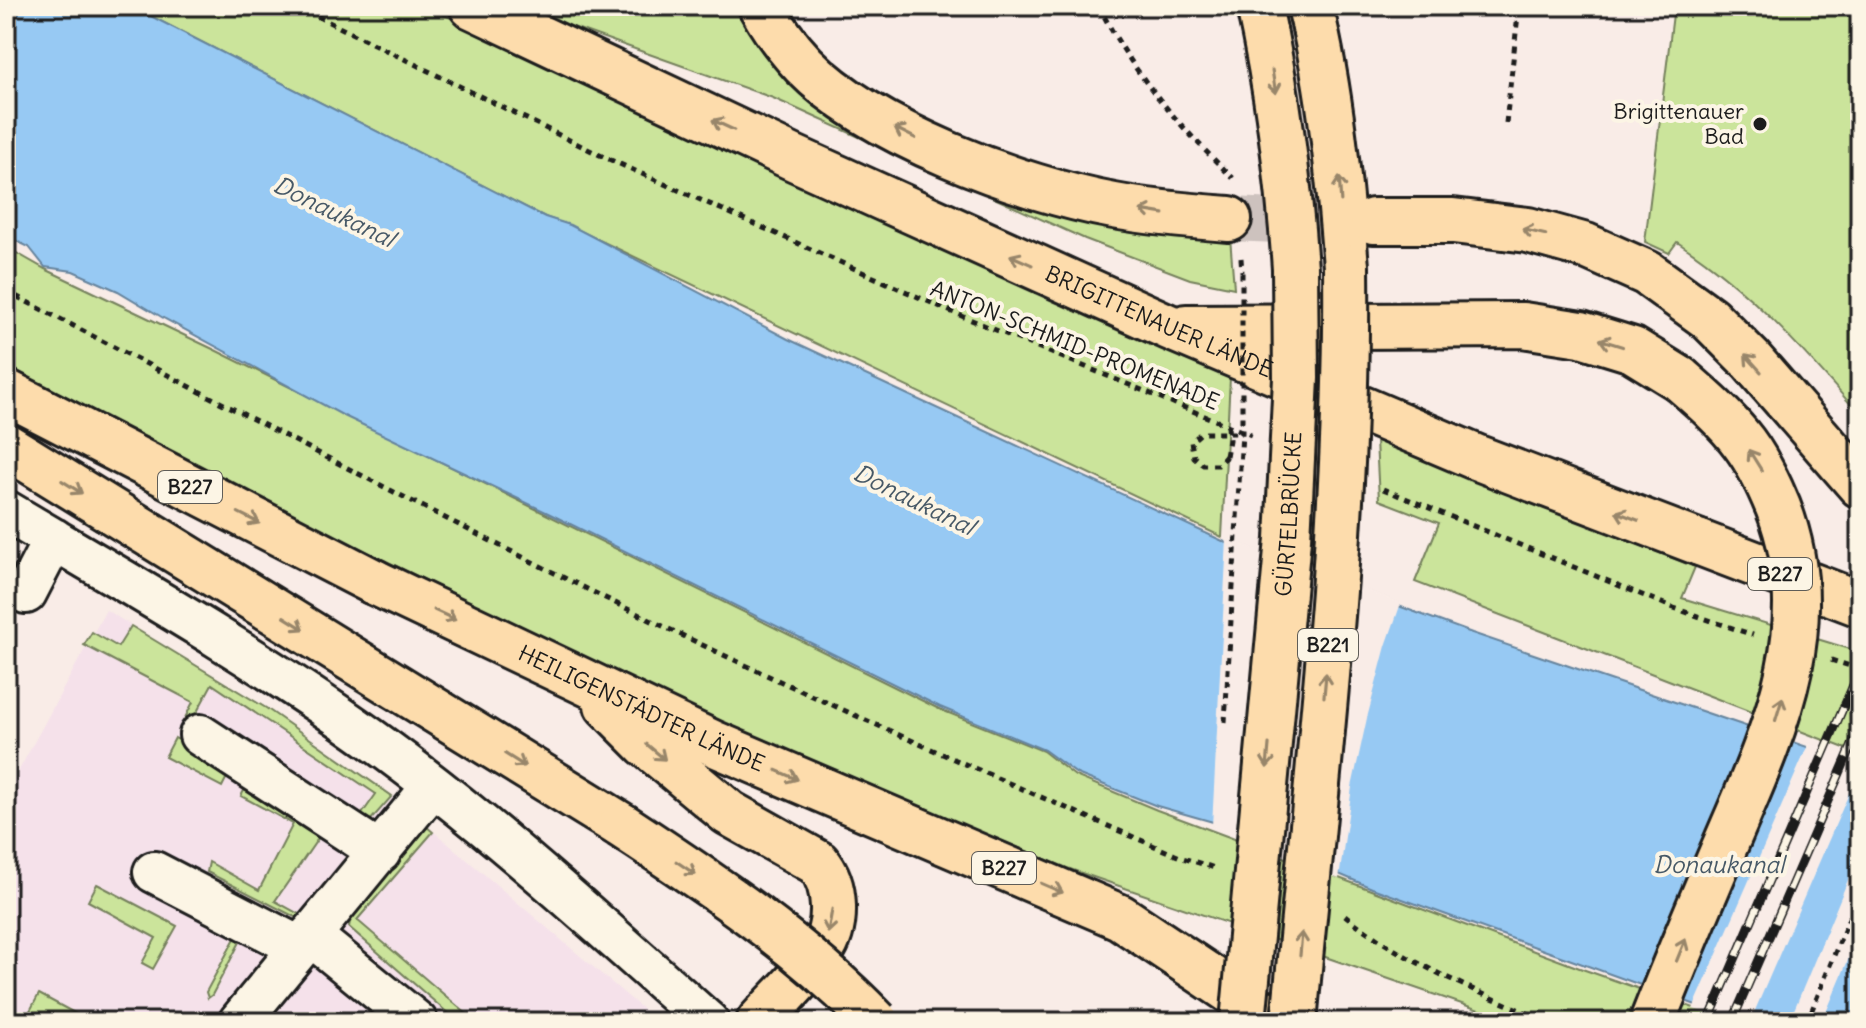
<svg xmlns="http://www.w3.org/2000/svg" width="1866" height="1028" viewBox="0 0 1866 1028" font-family="Delius,sans-serif">
  <style>
    .built { fill: #f5e1ea }
    .green { fill: #cbe49b; stroke: #74805c; stroke-width: 2 }
    .water { fill: #97c9f3; stroke: #66849d; stroke-width: 2 }
    .pier { fill: #f9ece7 }
    .lines { fill: none; stroke-linecap: round; stroke-linejoin: round }
    .major-tunnel { stroke: #cdc2be; stroke-width: 44; stroke-dasharray: 44 22; stroke-linecap: butt }
    .minor-casing { stroke: #1c1c1c; stroke-width: 46 }
    .major-casing { stroke: #1c1c1c; stroke-width: 50 }
    .highway-casing { stroke: #1c1c1c; stroke-width: 50 }
    .path { stroke: #1c1c1c; stroke-width: 5; stroke-dasharray: 6 6; stroke-linecap: butt }
    .minor { stroke: #fcf5e5; stroke-width: 40 }
    .major { stroke: #fddcac; stroke-width: 44 }
    .highway { stroke: #fddcac; stroke-width: 44 }
    .rail-casing { stroke: #1c1c1c; stroke-width: 9 }
    .rail { stroke: #fcf5e5; stroke-width: 6; stroke-dasharray: 18; stroke-linecap: butt }
    .major-bridge-casing { stroke: #1c1c1c; stroke-width: 50; stroke-linecap: butt }
    .highway-bridge-casing { stroke: #1c1c1c; stroke-width: 50; stroke-linecap: butt }
    .path-bridge { stroke: #1c1c1c; stroke-width: 5; stroke-dasharray: 6 6; stroke-linecap: butt }
    .major-bridge { stroke: #fddcac; stroke-width: 44 }
    .highway-bridge { stroke: #fddcac; stroke-width: 44 }
    .oneway { stroke: #98866b }
    .poi-dot { fill: #1c1c1c; stroke: #fcf5e5; stroke-width: 3 }
    .labels { text-anchor: middle; stroke-width: 8; stroke-linejoin: round; paint-order: stroke }
    .shield { fill: #fcf5e5; stroke: #5f5d58; stroke-width: 2 }
    .shield-label { font-size: 20px; font-weight: bold; fill: #1c1c1c }
    .poi-label { font-size: 22px; fill: #1c1c1c; stroke: #fcf5e5; text-anchor: end }
    .street-label { font-size: 22px; fill: #1c1c1c; stroke: #fcf5e5 }
    .water-label { font-size: 24px; font-style: italic; fill: #475967; stroke: #fcf5e5 }
  </style>
  <rect width="100%" height="100%" fill="#f9ece7"/>
  <filter id="ink" filterUnits="userSpaceOnUse"><feTurbulence type="fractalNoise" baseFrequency=".0125" numOctaves="2"/><feDisplacementMap in="SourceGraphic" scale="16" xChannelSelector="R" yChannelSelector="G"/><feConvolveMatrix kernelMatrix="1 2 1 2 8 2 1 2 1" color-interpolation-filters="sRGB"/></filter>
  <g filter="url(#ink)">
    <path class="built" d="M106 610 266 708 392 796 658 1022H6V794Z"/>
    <path class="green" d="M131 6H425L1230 377 1222 537 570 226 545 217Z
      M527 6H745L801 89 1230 237 1234 288 1190 279 1085 239 773 98 559 22Z
      M1674 6H1860V415C1804 351 1749 288 1677 242L1669 253 1645 242Z
      M6 247 45 269 215 350 939 709 1043 751 1075 776 1157 810 1585 970 1734 1022H1514L1067 868 781 749 602 667 199 469 6 368Z
      M1376 440 1695 567 1682 598 1860 652V754L1415 582 1439 523 1379 500Z
      M131 626 266 708 392 796 370 821 365 820 362 814 376 794 212 684 184 736 178 732 193 702 84 645 92 632 118 647Z
      M175 738 227 768 229 773 222 787 165 757Z
      M246 787 321 834 275 901 299 914V919L207 872 209 862 259 890 293 824 241 796Z
      M426 826 433 832 357 920 476 1022H458L349 927 351 916Z
      M97 884 177 926 153 969 142 963 156 938 88 901Z
      M240 929 243 935 241 940 212 995 208 998 206 992Z
      M39 994 91 1022H24Z"/>
    <path class="water" d="M6 6H131L545 217 570 225 788 339 1227 543 1472 633 1860 765V1022H1743L1372 888 1220 824 1157 806 1077 774 1044 750 940 707 548 513 344 416 165 319 118 291 73 271 45 267 29 247 6 236Z"/>
    <path class="pier" d="M1227 539 1401 603 1386 646 1367 718 1352 787 1339 879 1212 826Z
      M1809 743 1860 761V768L1750 1022H1731L1693 1009Z
      M1860 851V932L1822 1022H1789Z"/>
    <g class="lines">
      <path class="major-tunnel" d="M1229 219 1309 222 1373 221"/>
      <defs>
        <path id="minor" d="M6 511C129 584 254 655 370 738 490 824 598 924 708 1022
          M26 593 54 539
          M200 735 380 852
          M154 872 299 947
          M310 935 417 1022
          M239 1022 433 786"/>
        <g id="major">
          <path d="M761 6C773 28 787 47 804 65 870 133 1021 189 1114 206 1152 213 1190 216 1229 219"/>
          <path d="M1259 6C1278 93 1289 180 1295 269"/>
          <path d="M1310 6C1331 92 1339 179 1346 267"/>
          <path d="M1373 221H1453L1528 230 1586 246 1647 273 1709 318 1750 359 1860 485"/>
          <path d="M1700 543 1860 604"/>
          <path id="s1" d="M374 582 715 744 1120 917 1277 1022"/>
          <path d="M607 705 646 744 729 813 818 863C837 885 838 927 821 951 804 977 779 999 759 1022"/>
        </g>
        <g id="highway">
          <path id="s2" d="M472 6 794 158 1169 327 1478 458 1700 543"/>
          <path d="M1186 327 1523 325 1581 334 1633 350 1680 379"/>
          <path d="M6 392 374 582"/>
          <path d="M6 446 621 825"/>
        </g>
      </defs>
      <use href="#minor" class="minor-casing"/>
      <use href="#major" class="major-casing"/>
      <use href="#highway" class="highway-casing"/>
      <path class="path" d="M296 6 604 157 952 312 1251 435
        M1099 6C1131 72 1180 127 1233 178
        M1506 123 1519 6
        M1241 258 1242 272
        M6 291C217 400 428 512 642 616 819 702 999 779 1180 857L1218 869
        M1226 456 1229 440 1228 426
        M1383 489 1674 608 1753 635
        M1831 660 1860 669
        M1345 915C1405 964 1477 991 1548 1022
        M1807 1022 1860 891"/>
      <use href="#minor" class="minor"/>
      <use href="#major" class="major"/>
      <use href="#highway" class="highway"/>
      <defs>
        <path id="rail" d="M1708 1022 1860 669
          M1732 1022 1860 727"/>
      </defs>
      <use href="#rail" class="rail-casing"/>
      <use href="#rail" class="rail"/>
      <defs>
        <g id="major-bridge">
          <path id="s3" d="M1243 1022 1288 539 1296 378 1295 269"/>
          <path d="M1294 1022C1317 771 1349 519 1346 267"/>
        </g>
        <path id="highway-bridge" d="M621 825C711 884 801 944 876 1022
          M1652 1022C1678 956 1705 892 1733 827 1778 723 1822 619 1778 507 1769 485 1759 463 1744 443 1726 419 1703 399 1680 379"/>
      </defs>
      <use href="#major-bridge" class="major-bridge-casing"/>
      <use href="#highway-bridge" class="highway-bridge-casing"/>
      <path class="path-bridge" d="M1226 456 1218 465H1203L1194 457 1191 442 1201 433H1242
        M1225 722 1242 433V272"/>
      <use href="#major-bridge" class="major-bridge"/>
      <use href="#highway-bridge" class="highway-bridge"/>
    </g>
    <defs><path id="oneway-shaft" d="M-6 0H5M1.5-3L5.5 0L1.5 3" fill="none" stroke-width="1.6" stroke-linecap="round" stroke-linejoin="round" transform="scale(2)"/></defs>
    <g class="oneway">
      <use href="#oneway-shaft" transform="translate(1274 82) rotate(81)"/>
      <use href="#oneway-shaft" transform="translate(723 125) rotate(-155)"/>
      <use href="#oneway-shaft" transform="translate(905 133) rotate(-153)"/>
      <use href="#oneway-shaft" transform="translate(1340 189) rotate(-94)"/>
      <use href="#oneway-shaft" transform="translate(1152 212) rotate(-171)"/>
      <use href="#oneway-shaft" transform="translate(1534 232) rotate(-167)"/>
      <use href="#oneway-shaft" transform="translate(1021 260) rotate(-156)"/>
      <use href="#oneway-shaft" transform="translate(1611 343) rotate(-163)"/>
      <use href="#oneway-shaft" transform="translate(1753 363) rotate(-132)"/>
      <use href="#oneway-shaft" transform="translate(1755 460) rotate(-122)"/>
      <use href="#oneway-shaft" transform="translate(72 487) rotate(32)"/>
      <use href="#oneway-shaft" transform="translate(1627 516) rotate(-159)"/>
      <use href="#oneway-shaft" transform="translate(249 518) rotate(27)"/>
      <use href="#oneway-shaft" transform="translate(445 615) rotate(25)"/>
      <use href="#oneway-shaft" transform="translate(294 623) rotate(32)"/>
      <use href="#oneway-shaft" transform="translate(1325 685) rotate(-85)"/>
      <use href="#oneway-shaft" transform="translate(1779 709) rotate(-73)"/>
      <use href="#oneway-shaft" transform="translate(656 752) rotate(40)"/>
      <use href="#oneway-shaft" transform="translate(1268 756) rotate(95)"/>
      <use href="#oneway-shaft" transform="translate(515 760) rotate(32)"/>
      <use href="#oneway-shaft" transform="translate(787 775) rotate(23)"/>
      <use href="#oneway-shaft" transform="translate(686 868) rotate(34)"/>
      <use href="#oneway-shaft" transform="translate(1052 888) rotate(23)"/>
      <use href="#oneway-shaft" transform="translate(830 921) rotate(100)"/>
      <use href="#oneway-shaft" transform="translate(1301 944) rotate(-85)"/>
      <use href="#oneway-shaft" transform="translate(1681 950) rotate(-68)"/>
    </g>
  </g>
  <circle class="poi-dot" cx="1760" cy="124" r="8"/>
  <g class="labels">
    <g class="shield">
      <rect x="158" y="471" width="64" height="32" rx="6"/>
      <rect x="1748" y="558" width="64" height="32" rx="6"/>
      <rect x="1298" y="629" width="60" height="32" rx="6"/>
      <rect x="972" y="852" width="64" height="32" rx="6"/>
    </g>
    <g class="shield-label">
      <text x="190" y="494">B227</text>
      <text x="1780" y="581">B227</text>
      <text x="1328" y="652">B221</text>
      <text x="1004" y="875">B227</text>
    </g>
    <g class="poi-label">
      <text x="1744" y="119">Brigittenauer<tspan x="1744" dy="25">Bad</tspan></text>
    </g>
    <g class="street-label">
      <text dy="8" stroke="none"><textPath href="#s2" startOffset="756">BRIGITTENAUER LÄNDE</textPath></text>
      <text transform="translate(1075 345) rotate(22)" y="8">ANTON-SCHMID-PROMENADE</text>
      <text dy="8" stroke="none"><textPath href="#s3" startOffset="510">GÜRTELBRÜCKE</textPath></text>
      <text dy="8" stroke="none"><textPath href="#s1" startOffset="296">HEILIGENSTÄDTER LÄNDE</textPath></text>
    </g>
    <g class="water-label">
      <text transform="translate(334 212) rotate(26)" y="8">Donaukanal</text>
      <text transform="translate(914 500) rotate(26)" y="8">Donaukanal</text>
      <text x="1719" y="873">Donaukanal</text>
    </g>
  </g>
  <rect width="1866" height="1028" fill="none" stroke="#fcf5e5" stroke-width="32"/>
  <rect x="16" y="16" width="1834" height="996" fill="none" stroke="#1c1c1c" stroke-width="3" filter="url(#ink)"/>
</svg>
